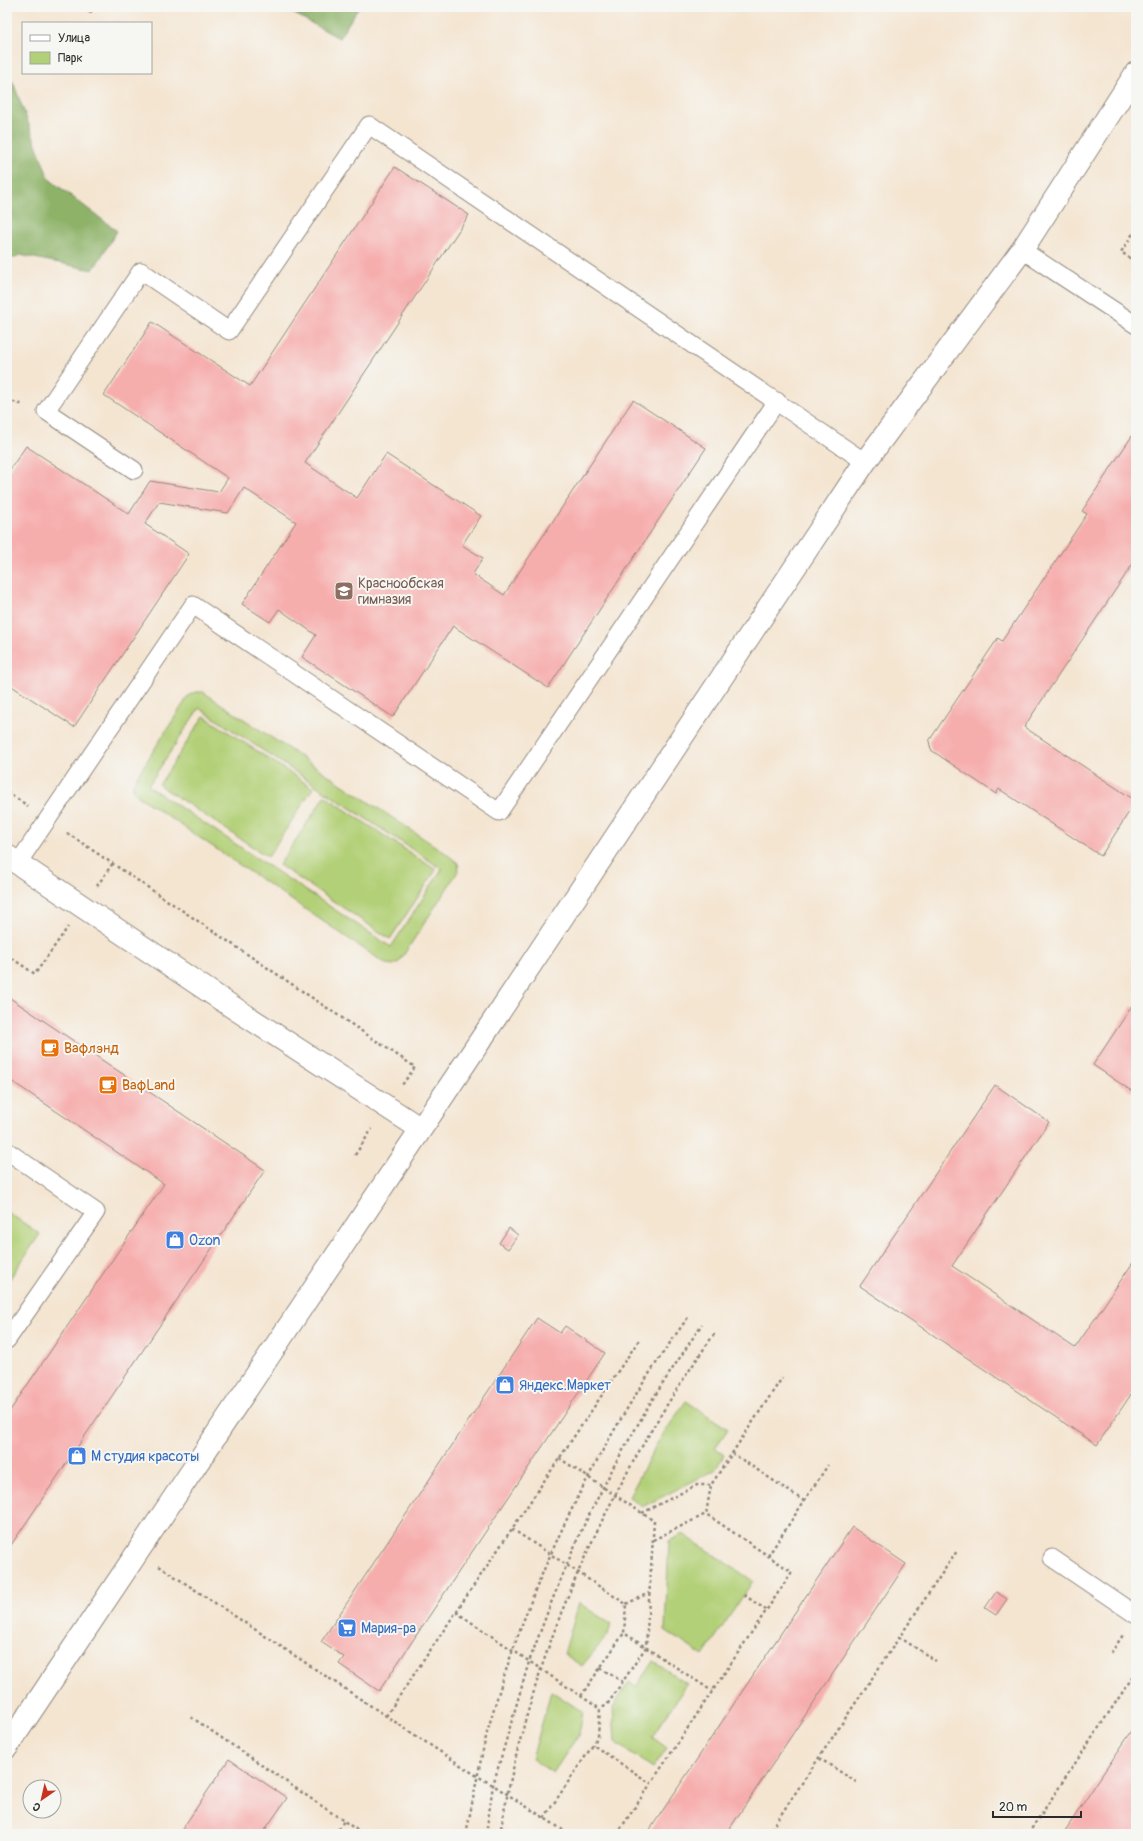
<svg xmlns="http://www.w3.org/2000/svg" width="1143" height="1841" viewBox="0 0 1143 1841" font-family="Pangolin,sans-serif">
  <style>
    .green { fill: #b2d077; stroke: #6e7e51; fill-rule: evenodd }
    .forest { fill: #8db268; stroke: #5c6e4a }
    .building { fill: #f6aead }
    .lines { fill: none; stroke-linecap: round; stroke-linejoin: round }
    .service-casing { stroke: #90887e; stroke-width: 19 }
    .minor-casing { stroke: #90887e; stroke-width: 24 }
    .path { stroke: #90887e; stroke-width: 2.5; stroke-dasharray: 3 3; stroke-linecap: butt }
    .service { stroke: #fff; stroke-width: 17 }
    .minor { stroke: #fff; stroke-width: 22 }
    .labels { text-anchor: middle; stroke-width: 4; stroke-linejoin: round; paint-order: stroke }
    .education-label { font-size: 14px; fill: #785e54; stroke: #f6f6f2; text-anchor: start }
    .food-label { font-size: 14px; fill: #c56008; stroke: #f6f6f2; text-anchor: start }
    .shop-label { font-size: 14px; fill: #366cbe; stroke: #f6f6f2; text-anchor: start }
  </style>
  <rect width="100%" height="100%" fill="#f6f6f2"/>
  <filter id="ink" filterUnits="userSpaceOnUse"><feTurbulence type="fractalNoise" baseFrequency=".025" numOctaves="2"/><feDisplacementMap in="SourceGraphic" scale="8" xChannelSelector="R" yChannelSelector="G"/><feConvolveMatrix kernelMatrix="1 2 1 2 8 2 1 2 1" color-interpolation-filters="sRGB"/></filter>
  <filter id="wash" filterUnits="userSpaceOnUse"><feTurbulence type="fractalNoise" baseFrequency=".012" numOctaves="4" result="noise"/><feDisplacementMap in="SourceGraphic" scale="16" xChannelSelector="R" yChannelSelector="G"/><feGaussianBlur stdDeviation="0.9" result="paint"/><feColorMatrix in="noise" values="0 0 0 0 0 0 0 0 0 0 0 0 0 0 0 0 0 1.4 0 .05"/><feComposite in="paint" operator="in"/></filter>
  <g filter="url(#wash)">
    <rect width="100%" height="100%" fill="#f4e5d1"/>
    <path class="green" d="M196 692H203L444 852 458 863 459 870 455 876 399 962 393 965 386 964 138 796C132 790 131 786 136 778L189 695ZM199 708 442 869 391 947 148 786Z
      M204 716 313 788 268 857 159 785Z
      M325 796 436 870 390 939 279 865Z
      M7 1212 40 1234 7 1283Z
      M686 1401 728 1429 715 1448 724 1455 715 1470 642 1507 629 1497 656 1445Z
      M683 1534 753 1581 703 1656 665 1630 669 1541Z
      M579 1603 611 1624 608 1635 582 1666 564 1654Z
      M653 1661 687 1684 652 1737 667 1748 653 1768 615 1742 613 1707 629 1682 636 1687Z
      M551 1691 583 1712 579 1734 553 1773 532 1759Z"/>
    <path class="forest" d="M282 7H359L339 38Z
      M7 79 13 82 49 179 117 231 93 270 20 255 7 261Z"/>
    <g id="blocks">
      <path class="building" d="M82 7H95L91 13Z
        M395 167 469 215 305 463 357 498 386 454 481 516 462 545 483 558 473 574 504 595 633 400 706 448 548 688 453 626 393 717 302 657 316 635 279 609 270 622 242 604 296 522 244 488 228 513 159 502 145 524 189 554 74 727 7 683V474L26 446 129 514 150 481 219 492 228 478 104 395 152 322 250 386Z
        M1136 430V559L1024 727 1136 801 1101 856 999 789 996 794 931 750 929 741 998 638 1002 641 1087 514 1082 511Z
        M7 996 265 1170 7 1551V1415L164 1184 7 1078Z
        M1132 1006 1136 1009V1094L1093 1065Z
        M995 1085 1049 1122 952 1266 1075 1348 1136 1258V1387L1097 1445 860 1286Z
        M509 1228 518 1235 508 1249 499 1243Z
        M537 1318 560 1333 565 1326 605 1353 379 1691 339 1664 344 1657 321 1642Z
        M852 1527 906 1564 726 1834H647Z
        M996 1592 1007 1599 996 1615 985 1608Z
        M1136 1725V1834H1063L1104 1772Z
        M229 1759 287 1798 262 1834H179Z"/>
    </g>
  </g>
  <g filter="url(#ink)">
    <use href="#blocks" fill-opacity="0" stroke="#90887e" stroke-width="1"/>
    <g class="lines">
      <defs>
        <path id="service" d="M1022 250 1136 325
          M134 470 46 411 141 271 229 331 369 125 865 462
          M18 863 193 605 499 812 777 401
          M7 1151 96 1212 7 1340
          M1052 1558 1136 1615"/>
        <path id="minor" d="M7 856 237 1010 421 1129
          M7 1747 488 1029 865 462 1022 250 1136 73"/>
      </defs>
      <use href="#service" class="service-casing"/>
      <use href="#minor" class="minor-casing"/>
      <path class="path" d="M1136 229 1121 252 1136 262
        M7 400 24 405
        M7 792 28 806
        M67 833 415 1067 402 1085
        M97 886 113 863
        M7 955 35 974 68 927
        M355 1155 372 1129
        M732 1453 804 1501
        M559 1458 654 1521 646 1647 607 1705 600 1709
        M642 1513 697 1485H711
        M512 1529 626 1604 624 1633 712 1691
        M653 1540 706 1514
        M768 1556 828 1465
        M159 1566 477 1776 493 1785 569 1834
        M744 1595 766 1610
        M626 1604 649 1593
        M456 1612 600 1709 598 1736 593 1745
        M899 1637 936 1661
        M1111 1653 1123 1635
        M600 1668 623 1682
        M581 1696 624 1633
        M386 1716 639 1340
        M191 1717 363 1834
        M819 1758 856 1782
        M544 1818 593 1745 650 1783
        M335 1834 344 1821
        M466 1834C473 1800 479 1766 487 1733 529 1580 596 1444 689 1316
        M486 1834 493 1785 529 1662 551 1603 580 1533 614 1466 652 1400 702 1324
        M500 1834C532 1647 606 1487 715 1333
        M617 1834 792 1572 706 1514 711 1485 782 1378
        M768 1834 957 1551
        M1028 1834 1136 1672"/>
      <use href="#service" class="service"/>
      <use href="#minor" class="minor"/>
    </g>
  </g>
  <defs>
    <symbol id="school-square" viewBox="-11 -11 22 22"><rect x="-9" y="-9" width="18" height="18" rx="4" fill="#8d6e63" stroke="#f6f6f2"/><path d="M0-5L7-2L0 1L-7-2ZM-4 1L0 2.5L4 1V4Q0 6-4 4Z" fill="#fff"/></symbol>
    <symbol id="cafe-square" viewBox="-11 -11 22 22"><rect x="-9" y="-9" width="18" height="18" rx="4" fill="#e8710a" stroke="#f6f6f2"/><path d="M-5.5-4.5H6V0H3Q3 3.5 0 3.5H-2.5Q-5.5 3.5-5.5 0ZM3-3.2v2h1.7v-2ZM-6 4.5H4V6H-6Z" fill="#fff"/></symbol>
    <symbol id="shop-square" viewBox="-11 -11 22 22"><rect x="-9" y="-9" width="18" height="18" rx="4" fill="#3f7fe0" stroke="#f6f6f2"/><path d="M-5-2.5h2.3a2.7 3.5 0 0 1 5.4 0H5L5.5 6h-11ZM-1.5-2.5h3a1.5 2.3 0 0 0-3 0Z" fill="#fff"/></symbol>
    <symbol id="supermarket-square" viewBox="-11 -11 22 22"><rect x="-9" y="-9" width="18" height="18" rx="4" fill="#3f7fe0" stroke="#f6f6f2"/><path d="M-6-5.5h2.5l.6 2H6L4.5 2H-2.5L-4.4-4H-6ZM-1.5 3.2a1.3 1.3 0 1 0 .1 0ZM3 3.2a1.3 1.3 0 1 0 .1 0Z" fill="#fff"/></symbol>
  </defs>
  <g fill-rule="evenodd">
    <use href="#school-square" x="333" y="580" width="22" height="22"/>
    <use href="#cafe-square" x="39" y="1037" width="22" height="22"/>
    <use href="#cafe-square" x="97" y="1074" width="22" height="22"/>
    <use href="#shop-square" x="164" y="1229" width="22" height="22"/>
    <use href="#shop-square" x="494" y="1374" width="22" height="22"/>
    <use href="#shop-square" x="66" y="1445" width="22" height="22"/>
    <use href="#supermarket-square" x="336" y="1617" width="22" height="22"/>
  </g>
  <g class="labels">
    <g class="education-label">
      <text x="358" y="588">Краснообская<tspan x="358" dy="16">гимназия</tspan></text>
    </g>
    <g class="food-label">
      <text x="64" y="1053">Вафлэнд</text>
      <text x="122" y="1090">ВафLand</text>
    </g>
    <g class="shop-label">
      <text x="189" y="1245">Ozon</text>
      <text x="519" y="1390">Яндекс.Маркет</text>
      <text x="91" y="1461">M студия красоты</text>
      <text x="361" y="1633">Мария-ра</text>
    </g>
  </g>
  <rect width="1143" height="1841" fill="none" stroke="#f6f6f2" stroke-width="24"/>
  <rect x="22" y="22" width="130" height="52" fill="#f6f6f2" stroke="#a5a5a2"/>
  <rect x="30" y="35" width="20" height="6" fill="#ffffff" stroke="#a5a5a2"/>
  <text x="58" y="42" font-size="12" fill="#2b2b2b">Улица</text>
  <rect x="30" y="52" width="20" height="12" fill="#b2d077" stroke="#a5a5a2"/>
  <text x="58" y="62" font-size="12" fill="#2b2b2b">Парк</text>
  <g transform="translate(42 1799) rotate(214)"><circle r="19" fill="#f6f6f2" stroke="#a5a5a2"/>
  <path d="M0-3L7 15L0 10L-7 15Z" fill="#c8321e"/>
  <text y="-6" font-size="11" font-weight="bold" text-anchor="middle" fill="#2b2b2b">С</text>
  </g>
  <path d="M993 1811v6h88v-6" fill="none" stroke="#2b2b2b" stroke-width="2"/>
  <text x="999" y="1811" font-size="12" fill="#2b2b2b" stroke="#f6f6f2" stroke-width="3" paint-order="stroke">20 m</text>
</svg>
